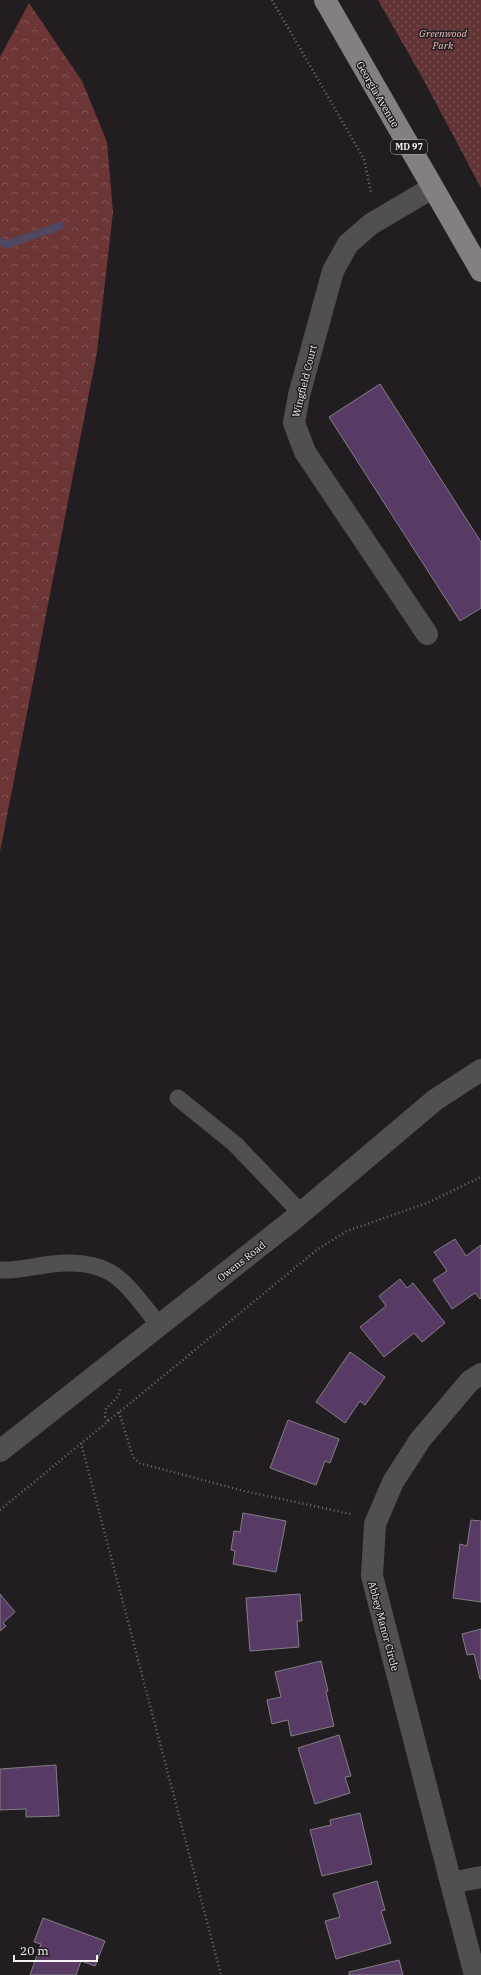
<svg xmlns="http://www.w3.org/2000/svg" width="481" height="1975" viewBox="0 0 481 1975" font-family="'IBM Plex Serif',serif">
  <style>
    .forest { fill: url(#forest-crowns) }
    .park { fill: url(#park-dots) }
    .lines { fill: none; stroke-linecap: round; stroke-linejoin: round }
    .stream { stroke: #504860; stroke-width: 8 }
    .building { fill: #583b65; stroke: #827f83 }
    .path { stroke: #716e70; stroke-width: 2.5; stroke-dasharray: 1 3; stroke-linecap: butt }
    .service { stroke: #514f50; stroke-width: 17 }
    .minor { stroke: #514f50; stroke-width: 22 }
    .tertiary { stroke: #514f50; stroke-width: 22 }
    .primary { stroke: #847f80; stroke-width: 22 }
    .labels { text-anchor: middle; stroke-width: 3; stroke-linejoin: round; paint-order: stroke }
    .shield { fill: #211d20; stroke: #b4b1b3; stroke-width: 1 }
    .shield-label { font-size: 9px; font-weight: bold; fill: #f3f0f2 }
    .park-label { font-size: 10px; font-style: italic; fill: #f8c0be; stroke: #211d20 }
    .street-label { font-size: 10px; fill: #f3f0f2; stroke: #211d20 }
  </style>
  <defs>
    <pattern id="forest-crowns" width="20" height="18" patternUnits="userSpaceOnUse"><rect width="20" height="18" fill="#6c3636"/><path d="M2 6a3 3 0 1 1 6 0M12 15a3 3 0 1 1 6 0" fill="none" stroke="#815354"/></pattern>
    <pattern id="park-dots" width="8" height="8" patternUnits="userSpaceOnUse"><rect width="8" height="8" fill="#623636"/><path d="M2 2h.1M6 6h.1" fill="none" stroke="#795354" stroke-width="1.8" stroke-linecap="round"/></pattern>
  </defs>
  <rect width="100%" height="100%" fill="#211d20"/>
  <path class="forest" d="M29 3 82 81 107 142 113 212 97 352 0 852V57Z"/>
  <path class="park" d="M378 0H481V188L422 77Z"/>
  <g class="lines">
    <path class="stream" d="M0 242 8 244 60 226"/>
  </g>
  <path class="building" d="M380 384 481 542V608L460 621 329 417Z
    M455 1239 466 1256 481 1245V1298L480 1299 475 1293 452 1309 433 1280 447 1271 434 1252Z
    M400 1279 407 1288 413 1283 445 1323 422 1342 414 1333 384 1357 360 1327 386 1306 379 1296Z
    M350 1352 385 1377 365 1405 360 1401 345 1423 316 1402Z
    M288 1420 339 1439 330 1463 325 1461 316 1485 270 1468Z
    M243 1513 286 1521 276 1572 233 1564 235 1551 231 1550 234 1531 240 1532Z
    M471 1520 481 1521V1602L453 1598 460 1544 467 1546Z
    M0 1594 15 1612 3 1623 6 1626 0 1631Z
    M300 1594 302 1621H297L299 1647 250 1651 246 1598Z
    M481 1629V1679H480L474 1654 467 1655 462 1634Z
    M321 1661 328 1691 326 1692 334 1726 291 1736 288 1720 272 1724 267 1700 281 1697 275 1672Z
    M339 1735 351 1776 345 1777 350 1793 315 1804 298 1748Z
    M56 1765 59 1816 26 1817V1809L0 1810V1769Z
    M360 1813 372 1864 322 1876 310 1830 331 1825 330 1820Z
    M377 1881 385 1910 381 1911 391 1943 336 1959 325 1921 340 1917 333 1894Z
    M43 1918 105 1941 95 1966 81 1961 76 1975H30L41 1944 34 1942Z
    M399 1960 403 1975H349V1972Z"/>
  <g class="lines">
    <path class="path" d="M272 0 364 159 371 192
      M119 1412 133 1457 139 1463 244 1491 351 1514
      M108 1420 105 1417 106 1408C112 1403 119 1398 120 1389
      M81 1443 221 1975
      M0 1510 318 1249 347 1231 427 1203 481 1177"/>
    <path class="service" d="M178 1098 235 1144 301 1213
      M0 1270C17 1271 35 1266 52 1264 113 1257 124 1282 159 1325"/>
    <path class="minor" d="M427 634 305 452 294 423 299 395 333 271 348 244 371 224 432 188
      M481 1374 470 1381 420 1440 393 1482 375 1524 372 1576 451 1883 481 1877
      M451 1883 475 1975"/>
    <path class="tertiary" d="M0 1451 294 1219 435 1100 481 1070"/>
    <path class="primary" d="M325 0 481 271"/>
  </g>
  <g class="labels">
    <rect class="shield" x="391" y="140" width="36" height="14" rx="3"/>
    <g class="shield-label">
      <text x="409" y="150">MD 97</text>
    </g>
    <g class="park-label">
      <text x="443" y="37">Greenwood<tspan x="443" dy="12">Park</tspan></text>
    </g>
    <g class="street-label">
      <text transform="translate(378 94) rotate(60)" y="4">Georgia Avenue</text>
      <text transform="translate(304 381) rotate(-76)" y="4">Wingfield Court</text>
      <text transform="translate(241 1261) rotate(-38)" y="4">Owens Road</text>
      <text transform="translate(384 1626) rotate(75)" y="4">Abbey Manor Circle</text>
    </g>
  </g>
  <path d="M14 1955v6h83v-6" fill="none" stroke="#f3f0f2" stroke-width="2"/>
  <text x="20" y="1955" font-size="12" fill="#f3f0f2" stroke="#211d20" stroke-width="3" paint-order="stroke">20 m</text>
</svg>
